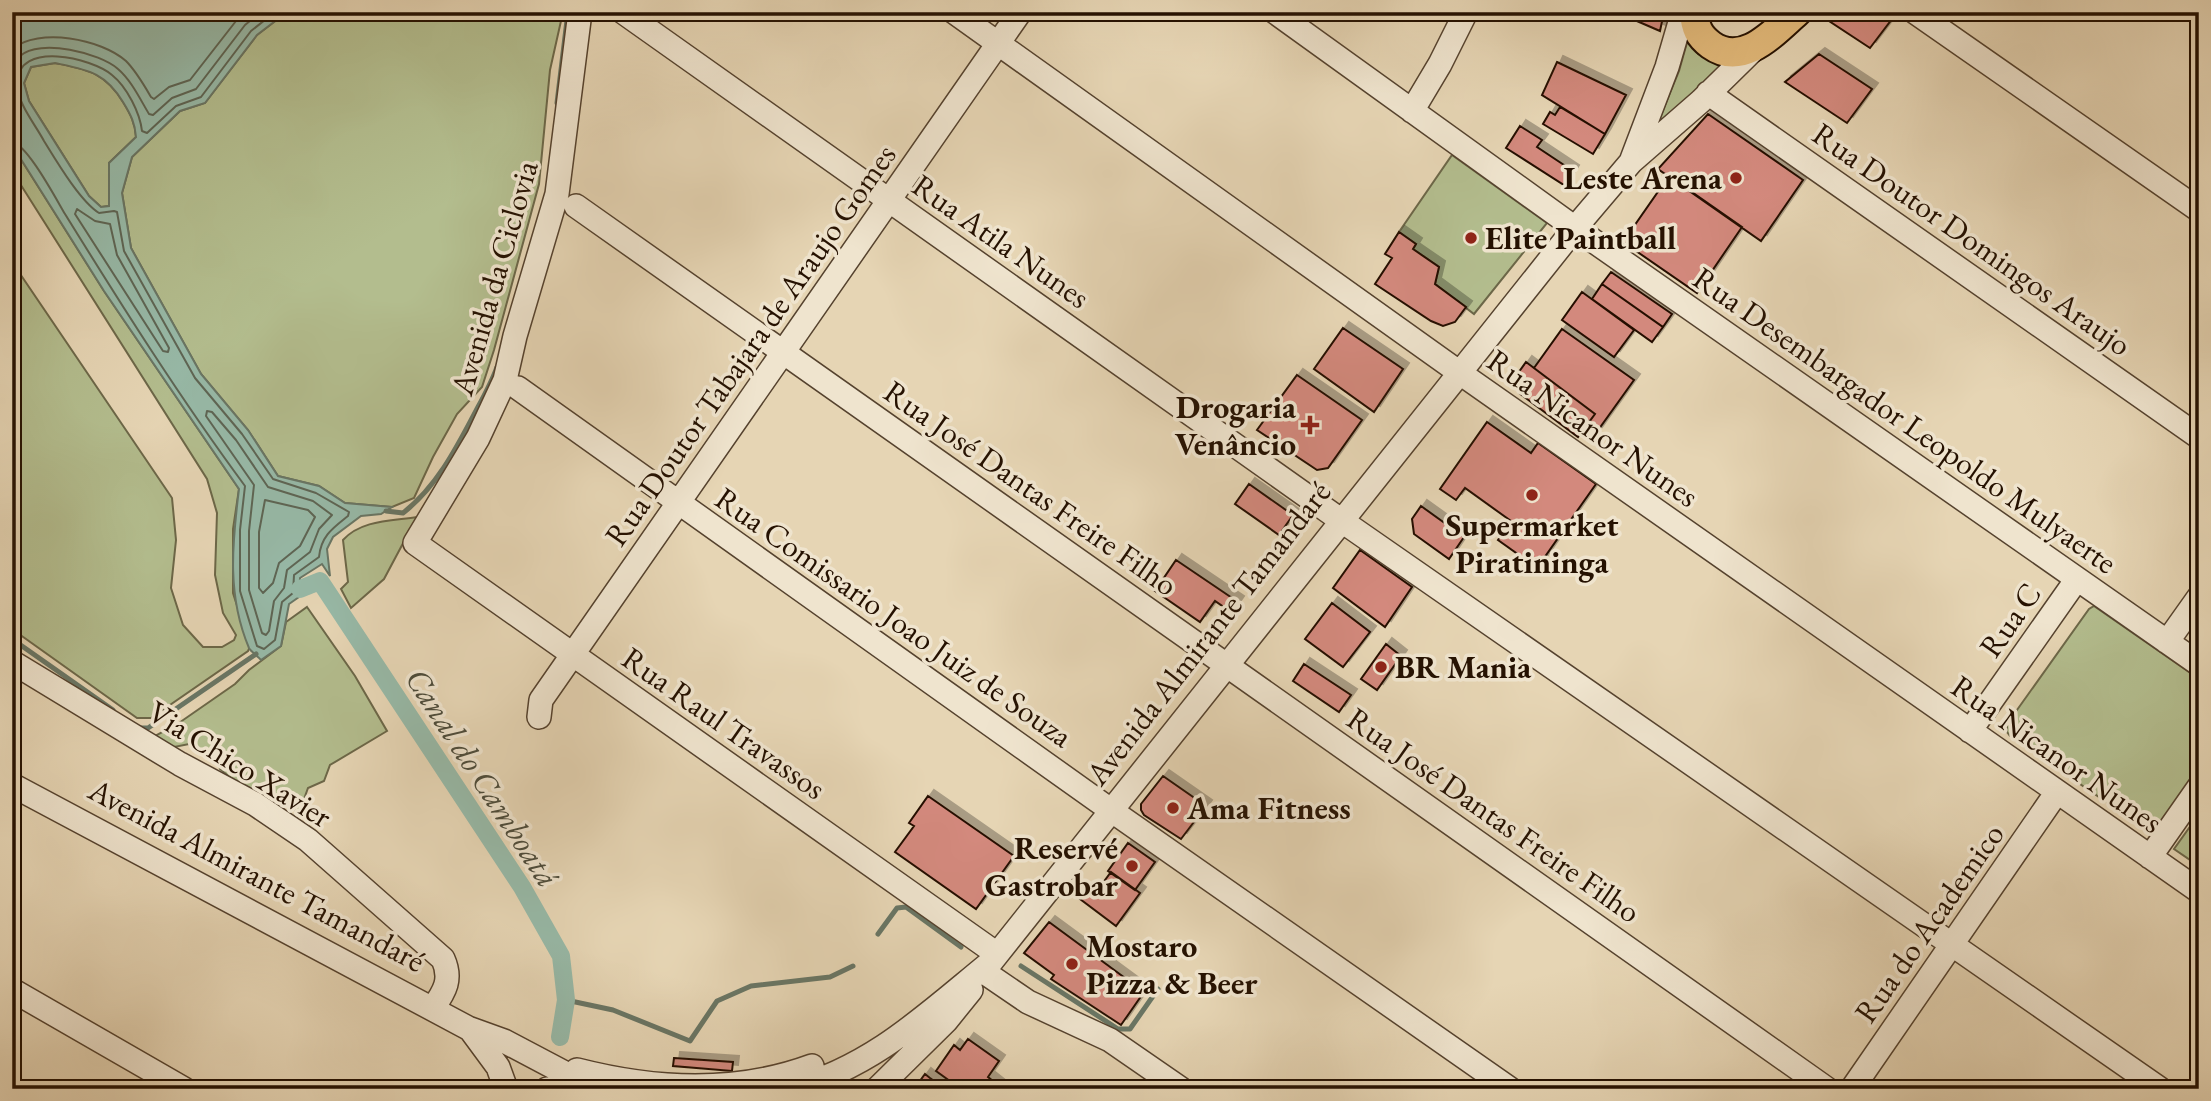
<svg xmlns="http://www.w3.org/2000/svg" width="2211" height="1101" viewBox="0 0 2211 1101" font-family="'EB Garamond',serif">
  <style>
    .green { fill: #b3bd8e; stroke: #6c6748; stroke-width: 2 }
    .water { fill: #97b9a7; stroke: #697665; stroke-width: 2; fill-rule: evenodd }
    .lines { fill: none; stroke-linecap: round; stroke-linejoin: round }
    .shore { stroke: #5e6554; stroke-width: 2 }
    .stream { stroke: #697665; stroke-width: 5 }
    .canal { stroke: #97b9a7; stroke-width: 18 }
    .building { fill: #d3897d; stroke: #251101; stroke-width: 2; filter: url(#shadow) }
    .minor-casing { stroke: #55422e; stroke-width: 26 }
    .major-casing { stroke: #251101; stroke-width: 32 }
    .minor { stroke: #efe4ce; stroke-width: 23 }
    .major { stroke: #e3ba7a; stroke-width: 28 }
    .poi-dot { fill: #8f2418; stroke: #efe4ce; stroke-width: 2.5 }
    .labels { text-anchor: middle; stroke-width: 7; stroke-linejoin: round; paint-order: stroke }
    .poi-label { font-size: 32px; font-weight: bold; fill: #251101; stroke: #efe4ce; text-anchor: start }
    .street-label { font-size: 32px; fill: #251101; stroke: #efe4ce }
    .water-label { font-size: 33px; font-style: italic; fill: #4d4c3b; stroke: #efe4ce }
  </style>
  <defs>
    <filter id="shadow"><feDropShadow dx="6" dy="-6" stdDeviation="0" flood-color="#0004"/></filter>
  </defs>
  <rect width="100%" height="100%" fill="#e6d5b4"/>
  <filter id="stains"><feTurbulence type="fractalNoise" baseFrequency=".00286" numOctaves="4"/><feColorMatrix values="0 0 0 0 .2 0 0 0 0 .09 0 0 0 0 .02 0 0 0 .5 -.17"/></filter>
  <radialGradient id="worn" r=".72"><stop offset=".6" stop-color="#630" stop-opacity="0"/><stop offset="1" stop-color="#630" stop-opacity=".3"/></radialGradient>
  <path class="green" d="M287 12H563L550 70 539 184 494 350 482 387 457 414 433 457 414 498 392 507 345 503 319 486 278 476 248 430 201 374 131 248 122 193 132 157 180 111 205 103 257 35Z
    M1688 39 1698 54 1722 66 1654 132 1679 71Z
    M55 63C88 70 105 72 123 102 131 115 135 123 136 137L109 163V206L101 207 89 196 29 101 24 83 31 67Z
    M12 145 104 291 239 489 233 529V593L250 646 248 651 151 718H137L12 629V262L172 498 176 540 171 588 183 625 203 647H222L234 640 236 635 223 613 215 575 217 513 207 479 12 171Z
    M1452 155 1547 223 1474 314 1435 284 1439 267 1413 249 1416 244 1399 232Z
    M417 517 384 579 351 608 341 589 348 582 343 540C361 520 391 521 417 517Z
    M2094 606 2199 679V776L2158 832H2150L2010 736 2007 732V724L2089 609Z
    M307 607 355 676 387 731 330 765 324 781 308 788 303 802 302 815 288 805 276 806 233 780 220 769 218 761 189 744 164 749 149 739 176 725 235 684 249 670 281 646 286 622Z
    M2199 814V866L2174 849Z"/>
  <path class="water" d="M12 12H287L257 35 205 103 180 111 132 157 122 193 131 248 201 374 248 430 278 476 319 486 345 503 392 507 381 514 361 516 333 537 327 549 330 576 322 564 300 578 299 597 289 604 281 646 261 660C258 656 251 652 249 648 227 596 232 545 239 489L104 291 12 145ZM55 63C88 70 105 72 123 102 131 115 135 123 136 137L109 163V206L101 207 89 196 29 101 24 83 31 67Z"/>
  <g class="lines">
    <path class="shore" d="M12 49C39 27 101 39 126 61 136 71 144 85 151 97L154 99 169 87 190 80 243 12
      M12 70C14 65 16 60 20 56 40 38 100 53 118 69 131 80 140 99 149 114L153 115 172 98 196 89 245 25 261 12
      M12 142C27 144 56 199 65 214 122 306 180 398 245 486L240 530V591L257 646 264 649 275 640 282 602 293 593 294 575 319 557C321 536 333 528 348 516L349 512 316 493 273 479 242 434 195 378 124 251 117 212 114 211 99 213C80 201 57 162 44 141 35 124 17 103 17 83 18 40 92 58 112 75 127 87 140 113 142 131L147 133 176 106 201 97 251 31 275 12
      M77 209 95 221 110 224 117 255 169 348 168 352 163 351 75 214Z
      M207 411 212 412 236 440 268 487 313 501 332 515 319 529 310 552 287 570 284 588 274 601 269 631 266 635 262 633 249 590V531L254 485 206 416Z
      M265 500 308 510 315 517 300 546 279 563 273 583 263 593 259 588V532Z"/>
    <path class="stream" d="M557 103 568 12
      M386 511 403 513C438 486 458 445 478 407 485 394 492 381 497 367
      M12 639 113 710
      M138 728H148L256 654
      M878 934 897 908 906 907 961 947
      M1021 966 1118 1029H1130L1158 989
      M566 1000 613 1010 690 1041 717 1001 751 986 830 977 853 966"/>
    <path class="canal" d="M300 589 320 581 522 887 561 956 566 1000 560 1037"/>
  </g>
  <path class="building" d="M1616 12H1664L1660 31Z
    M1828 12H1892L1895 15 1870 48 1823 17Z
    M1819 54 1872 89 1847 123 1785 82Z
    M1557 62 1626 95 1605 134 1542 95Z
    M1560 107 1605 134 1593 154 1543 124 1550 112 1555 115Z
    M1708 114 1803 180 1761 241 1658 169Z
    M1520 126 1542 140 1537 147 1573 171 1564 185 1506 148Z
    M1669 176 1742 227 1697 293 1623 242Z
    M1399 232 1416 244 1413 249 1439 267 1435 284 1466 307 1455 322 1443 326 1431 321 1375 284 1392 258 1385 254Z
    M1611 272 1672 314 1663 327 1602 284Z
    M1602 284 1663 327 1652 342 1592 299Z
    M1582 292 1634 330 1614 357 1562 320Z
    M1343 328 1403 369 1374 412 1314 369Z
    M1562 329 1634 380 1596 433 1586 426 1595 414 1534 368Z
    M1526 362 1595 414 1578 437 1519 393 1516 376Z
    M1297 375 1362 420 1328 468 1317 470 1257 430Z
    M1487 422 1531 453 1538 443 1596 484 1537 568 1498 540 1511 521 1465 488 1456 500 1440 489Z
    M1249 484 1293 515 1279 535 1235 504Z
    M1421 506 1464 537 1449 559 1414 534 1412 519Z
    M1360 550 1412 587 1385 627 1333 588Z
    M1176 560 1238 602 1231 612 1215 601 1200 622 1155 591Z
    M1332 603 1370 632 1343 667 1305 639Z
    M1386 644 1401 656 1377 690 1361 679Z
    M1304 664 1351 695 1339 712 1293 681Z
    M1163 776 1206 806 1181 839 1144 815 1141 810V804Z
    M928 796 1014 856 976 909 895 852 914 826 909 823Z
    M1128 843 1155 862 1135 890 1108 871Z
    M1111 872 1140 893 1116 926 1080 899 1086 890 1094 895Z
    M1049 922 1144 992 1121 1025 1051 979 1054 975 1024 953Z
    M968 1039 999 1061 988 1077 1003 1089H961L936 1071 954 1045 960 1050Z
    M674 1058 733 1062 732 1071 673 1066Z
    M925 1074 930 1078 945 1089H914Z"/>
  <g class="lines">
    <defs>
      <path id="minor" d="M580 12 557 194 515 336 505 380 478 438 415 543 997 954
        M623 12 1342 521 2160 1089
        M954 12 1460 373 2199 891
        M1275 12 1575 228 2199 664
        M1915 12 2199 210
        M1708 93 2199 437
        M1412 111 1440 64 1466 12
        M1632 159 1667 67 1683 12
        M576 206 1827 1089
        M518 388 1112 811 1510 1089
        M2167 642 2199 597
        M12 662 180 764 255 804 308 840 443 959C452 979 445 991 433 1008
        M539 717 541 700 1020 12
        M1970 731 2077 579
        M12 785 468 1028 504 1041 595 1089
        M2150 857 2199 787
        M984 972 1028 1002 1110 1040 1181 1089
        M12 990 184 1089
        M470 1029 498 1067 506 1089
        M577 1070C655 1090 736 1094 812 1066
        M547 1089 565 1086 587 1089
        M791 1089C873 1067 927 1014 991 962L1575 228 1631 162 1701 101 1757 46
        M877 1089 946 1021 971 990
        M1852 1089 2057 792"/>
      <path id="major" d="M1694 12C1695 28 1699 36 1711 45 1743 68 1774 32 1797 12"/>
    </defs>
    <use href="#minor" class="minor-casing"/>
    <use href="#major" class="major-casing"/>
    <use href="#minor" class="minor"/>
    <use href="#major" class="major"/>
  </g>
  <g class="poi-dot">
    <circle cx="1736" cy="178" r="7"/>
    <circle cx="1471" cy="238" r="7"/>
    <path d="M1306.5 414.5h7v7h7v7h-7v7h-7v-7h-7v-7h7z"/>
    <circle cx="1532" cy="495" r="7"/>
    <circle cx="1381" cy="667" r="7"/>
    <circle cx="1173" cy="808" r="7"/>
    <circle cx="1132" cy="866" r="7"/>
    <circle cx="1072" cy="964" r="7"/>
  </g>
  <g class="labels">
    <g class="poi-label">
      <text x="1722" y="189" text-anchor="end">Leste Arena</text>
      <text x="1485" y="249">Elite Paintball</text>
      <text x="1296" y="418" text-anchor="end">Drogaria<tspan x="1296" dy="37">Venâncio</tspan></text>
      <text x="1532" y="536" text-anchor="middle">Supermarket<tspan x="1532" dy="37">Piratininga</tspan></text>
      <text x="1395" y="678">BR Mania</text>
      <text x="1187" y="819">Ama Fitness</text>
      <text x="1118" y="859" text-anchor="end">Reservé<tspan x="1118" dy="37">Gastrobar</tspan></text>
      <text x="1086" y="957">Mostaro<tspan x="1086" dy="37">Pizza &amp; Beer</tspan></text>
    </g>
    <g class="street-label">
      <text transform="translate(1972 239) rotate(35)" y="11">Rua Doutor Domingos Araujo</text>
      <text transform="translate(1001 241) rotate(35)" y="11">Rua Atila Nunes</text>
      <text transform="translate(494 278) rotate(-74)" y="11">Avenida da Ciclovia</text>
      <text transform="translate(750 345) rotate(-55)" y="11">Rua Doutor Tabajara de Araujo Gomes</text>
      <text transform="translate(1905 420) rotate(35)" y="11">Rua Desembargador Leopoldo Mulyaerte</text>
      <text transform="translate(1593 428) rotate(35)" y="11">Rua Nicanor Nunes</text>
      <text transform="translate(1031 488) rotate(35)" y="11">Rua José Dantas Freire Filho</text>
      <text transform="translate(894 617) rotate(35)" y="11">Rua Comissario Joao Juiz de Souza</text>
      <text transform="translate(2010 620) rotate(-55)" y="11">Rua C</text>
      <text transform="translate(1208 633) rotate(-52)" y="11">Avenida Almirante Tamandaré</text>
      <text transform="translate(724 723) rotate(35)" y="11">Rua Raul Travassos</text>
      <text transform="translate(2057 754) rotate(35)" y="11">Rua Nicanor Nunes</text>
      <text transform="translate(240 764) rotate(32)" y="11">Via Chico Xavier</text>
      <text transform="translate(1494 815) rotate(35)" y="11">Rua José Dantas Freire Filho</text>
      <text transform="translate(257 875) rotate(28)" y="11">Avenida Almirante Tamandaré</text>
      <text transform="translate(1929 923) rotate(-55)" y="11">Rua do Academico</text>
    </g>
    <g class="water-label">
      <text transform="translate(483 777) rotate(57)" y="12">Canal do Camboatá</text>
    </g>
  </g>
  <rect width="2211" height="1101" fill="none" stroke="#e6d5b4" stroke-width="42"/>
  <rect x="14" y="14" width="2183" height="1073" fill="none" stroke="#251101" stroke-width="3.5"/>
  <rect x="21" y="21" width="2169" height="1059" fill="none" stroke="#251101" stroke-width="2"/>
  <rect width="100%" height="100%" filter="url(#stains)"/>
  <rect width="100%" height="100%" fill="url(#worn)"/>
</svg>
